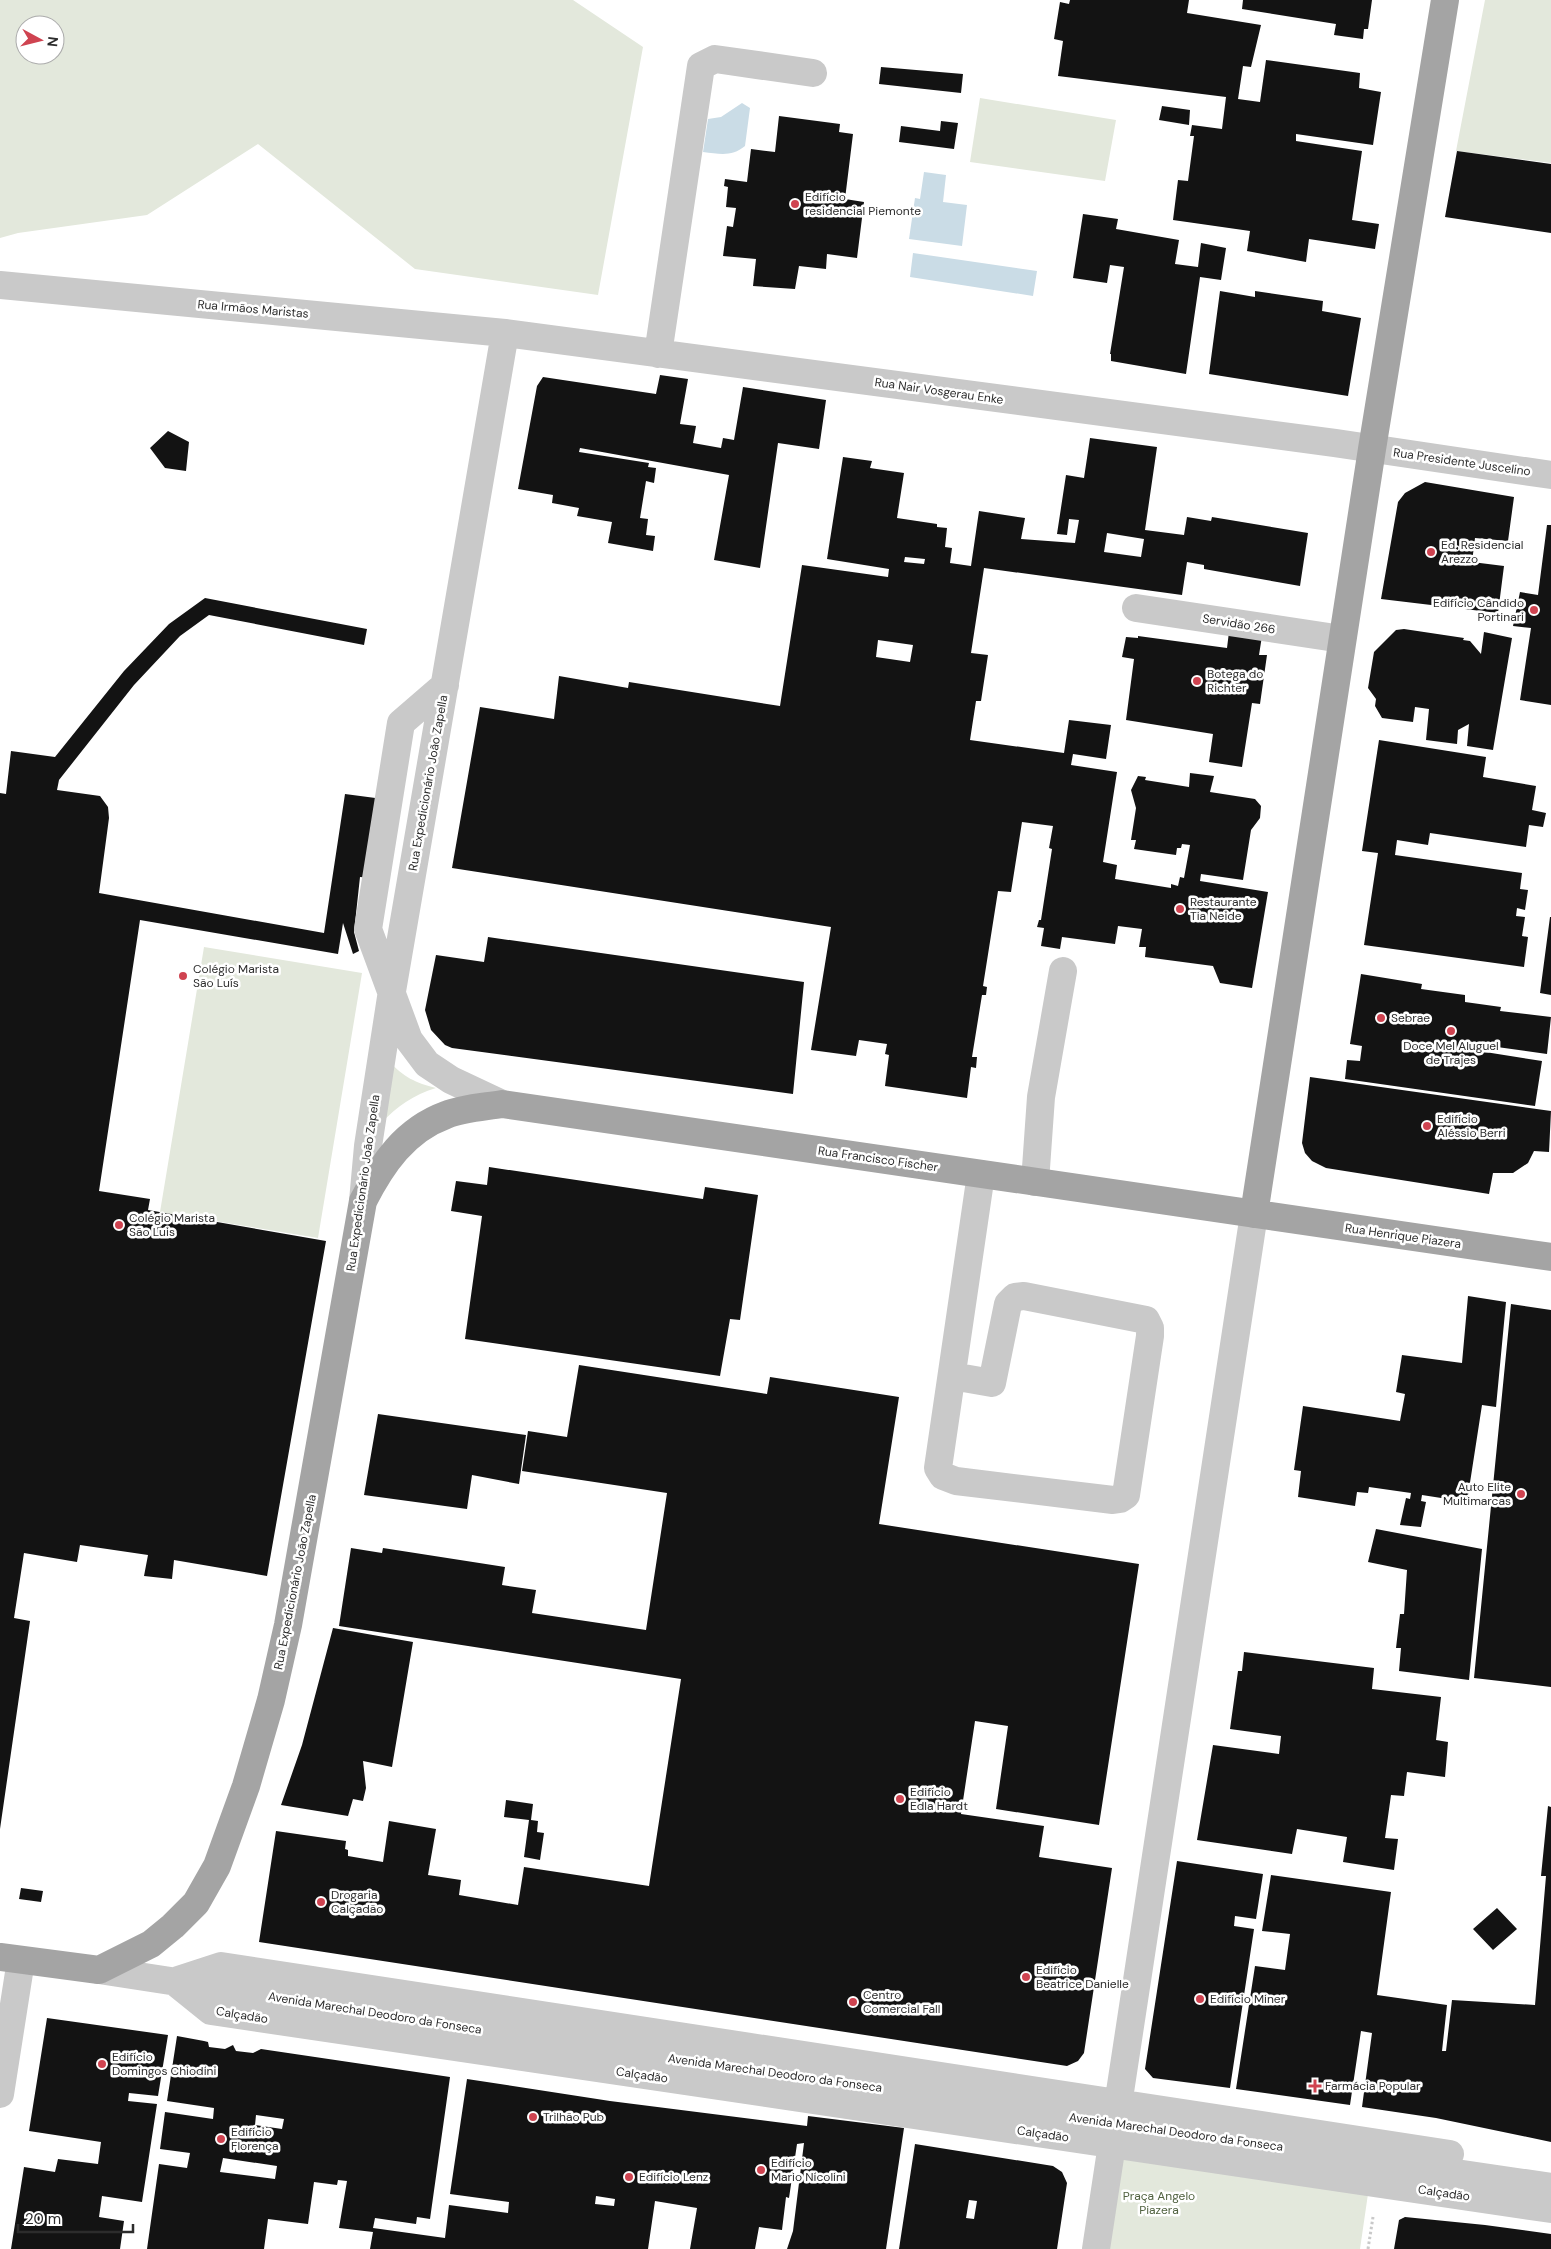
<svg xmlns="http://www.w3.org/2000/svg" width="1551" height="2249" viewBox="0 0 1551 2249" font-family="'DM Sans',sans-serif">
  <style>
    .green { fill: #e3e8dc; fill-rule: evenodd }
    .water { fill: #cadce6 }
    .building { fill: #131313; fill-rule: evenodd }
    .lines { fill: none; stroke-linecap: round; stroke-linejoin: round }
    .path { stroke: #c9c9c9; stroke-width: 3; stroke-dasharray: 2.5 2.5; stroke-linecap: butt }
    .minor { stroke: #c9c9c9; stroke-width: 28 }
    .major { stroke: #a4a4a4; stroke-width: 28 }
    .poi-dot { fill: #cf4350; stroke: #fff; stroke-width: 2 }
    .labels { text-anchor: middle; stroke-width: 5; stroke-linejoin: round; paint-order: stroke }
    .poi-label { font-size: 12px; fill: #2c2c2c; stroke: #fff; text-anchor: start }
    .street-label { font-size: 12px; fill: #2c2c2c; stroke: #fff }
    .park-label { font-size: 12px; fill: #516240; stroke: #fff }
  </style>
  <rect width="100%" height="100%" fill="#fff"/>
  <path class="green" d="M0 0H573L643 47 598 295 415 269 258 144 147 215 18 233 0 238ZM25 25H55V55H25Z
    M1485 0H1551V163L1456 151Z
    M980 98 1116 120 1105 181 970 162Z
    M204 947 362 973 318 1238 160 1212Z
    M389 1061C403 1077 416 1083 436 1088 413 1095 398 1106 381 1123Z
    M1118 2151 1369 2187 1360 2249H1104Z"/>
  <path class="water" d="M742 103 750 108 745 146C732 157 720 154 703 152L708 119 721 117Z
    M924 172 946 175 943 202 967 205 962 246 909 239 915 198 920 199Z
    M913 253 1037 271 1033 296 910 277Z"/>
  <path class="building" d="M1070 0H1189L1187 13 1261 25 1251 67 1243 66 1238 99 1260 102 1266 60 1360 73 1359 88 1381 92 1373 145 1296 134V141L1362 151 1352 220 1379 224 1375 249 1309 239 1306 262 1247 251 1250 231 1173 220 1178 180 1188 181 1194 136H1190L1192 125 1222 129 1226 97 1058 76 1063 41 1054 39 1060 2 1069 4Z
    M1243 0H1372L1368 29H1364L1363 39 1334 35 1336 24 1242 9Z
    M881 67 963 74 961 93 879 84Z
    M1162 106 1190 110 1189 125 1159 120Z
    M779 116 840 124 839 132 853 134 845 199 864 202 857 258 827 254 826 269 799 266 795 289 753 286 756 259 723 256 727 226 733 227 736 208 726 207 728 187 724 186 725 179 747 182 751 149 775 152Z
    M941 121 958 123 954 149 899 142 901 126 940 131Z
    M1457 151 1551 164V233L1445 217Z
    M1083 214 1118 219 1116 229 1179 240 1175 264 1198 267 1201 243 1226 248 1221 280 1200 277 1186 374 1111 361V354H1110L1124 267 1110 265 1107 283 1073 278Z
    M1220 291 1255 297V291L1323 301 1322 311 1361 318 1348 396 1209 374Z
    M660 375 688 379 680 424 696 426 693 443 721 448 723 438 734 440 743 387 826 400 819 449 778 443 760 568 714 560 729 475 580 448 579 452 649 463 648 467 656 468 654 483 646 481 640 518 648 519 646 535 655 536 653 551 608 543 612 522 577 516 579 508 552 503 553 495 518 489 537 386 543 377 656 394Z
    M168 431 189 442 186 471 165 468 150 448Z
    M1090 438 1157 447 1145 530 1184 535 1187 517 1211 521 1212 517 1308 533 1300 586 1204 569V565L1187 562 1182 595 984 568 971 653 988 655 981 701H976L970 740 1064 753 1069 720 1111 725 1106 759 1073 754 1071 765 1117 772 1103 862 1117 865 1115 879 1171 888V884L1178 886 1180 877 1184 878 1190 845 1182 844 1181 848H1177L1176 855 1134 849 1136 840H1131L1136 808 1131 790 1138 776 1146 777 1145 780 1189 787 1190 773 1214 776 1210 792 1255 799 1261 806 1260 818 1251 830 1243 880 1201 874 1200 881 1268 892 1252 988 1220 983 1213 966 1145 957 1146 947H1139L1142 929 1118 926 1115 944 1062 937 1060 949 1041 946 1044 928 1037 927 1039 920H1041L1052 849 1049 848 1053 826 1022 822 1011 892 998 891 983 986 987 987 986 995H982L972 1057H977L976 1068 971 1067 967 1098 885 1086 889 1055 885 1054 887 1044 859 1040 856 1056 811 1050 831 927 452 868 480 707 554 719 559 676 628 688 629 682 780 706 802 565 888 577 889 569 827 559 843 457 872 461 870 468 904 473 897 518 937 524V527L947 528 945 547 952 548 950 563 971 566 979 511 1025 518 1021 539 1075 543 1079 520 1069 519 1067 535 1057 534 1066 475 1084 478ZM1107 533 1144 539 1141 557 1104 552ZM905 557 925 559 924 564 904 562ZM878 640 913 645 910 662 876 657Z
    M1425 482 1514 497 1508 541 1475 538 1472 562 1504 566 1498 613 1381 599 1398 502 1405 493Z
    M1547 525H1551V705L1520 700 1531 628 1513 626 1520 592 1538 595Z
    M205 598 367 629 364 645 209 615 180 636 134 685 59 780 57 790 100 796 108 807 109 818 99 893 324 933 345 794 383 799 372 878 360 877 354 932 359 951 353 954 343 923 338 954 140 920 99 1191 150 1199 148 1210 326 1241 267 1576 174 1560 172 1579 144 1576 148 1555 80 1545 77 1562 24 1553 14 1618 30 1621 0 1829V793L6 794 11 751 55 757 124 671 169 624Z
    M1404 629 1464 638 1463 640 1470 641 1481 654 1484 632 1512 638 1493 750 1467 746 1469 724 1458 730 1457 744 1426 740 1429 709 1415 707 1413 722 1382 718 1375 706 1376 699 1368 688 1374 652 1396 630Z
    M1229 632 1262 636 1259 655H1267L1260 704 1252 703 1242 767 1209 762 1213 734 1126 720 1134 659 1122 657 1126 637 1138 638V636L1227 648Z
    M1379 740 1486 757 1483 777 1536 786 1532 810 1546 813 1543 827 1529 825 1526 847 1430 833 1428 845 1397 840 1395 855 1522 873 1520 889 1528 890 1525 910 1517 908 1516 916 1525 917 1522 936 1528 937 1524 967 1364 945 1378 853 1362 851Z
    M1550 917H1551V995L1540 993Z
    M488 937 804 982 793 1094 452 1048 445 1045 431 1030 425 1010 436 955 484 962Z
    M1361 974 1422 984 1421 989 1465 995V1002L1501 1007 1500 1011 1551 1017 1547 1054 1461 1042 1460 1048 1542 1061 1535 1106 1345 1079 1347 1060 1360 1061 1362 1046 1350 1044Z
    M1310 1077 1551 1111 1549 1152 1534 1151 1528 1163 1513 1173H1493L1489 1194 1326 1168 1312 1161 1305 1153 1302 1143Z
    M489 1167 703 1199 705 1187 758 1195 740 1320 730 1319 720 1376 465 1339 482 1216 451 1211 456 1181 487 1185Z
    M1468 1296 1506 1302 1496 1407 1482 1405 1467 1502 1422 1495 1421 1501 1426 1502 1421 1527 1400 1525 1406 1498 1410 1499 1411 1493 1369 1487 1368 1493 1357 1492 1355 1506 1298 1497 1301 1471 1294 1470 1303 1406 1400 1421 1405 1394 1396 1392 1402 1355 1462 1363Z
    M1511 1304 1551 1310V1687L1474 1678Z
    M579 1365 767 1394 770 1377 899 1397 879 1524 1139 1564 1099 1825 996 1809 1008 1726 975 1721 961 1814 1044 1826 1039 1857 1112 1868 1084 2053 1078 2061 1067 2066 259 1942 276 1831 346 1841 345 1849 348 1850V1856L383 1862 389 1821 436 1829 428 1875 461 1880 459 1895 518 1905 524 1867 649 1886 681 1679 339 1626 351 1548 382 1553 383 1548 505 1567 502 1585 536 1590 532 1613 646 1630 667 1493 522 1471 528 1431 567 1437Z
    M378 1414 526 1435 519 1484 472 1475 467 1509 364 1495Z
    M1376 1529 1482 1549 1469 1680 1399 1671 1401 1648H1396L1400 1614H1404L1407 1570 1368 1562Z
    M333 1628 413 1642 392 1767 363 1761 366 1788 363 1801 353 1799 348 1816 281 1805 302 1745Z
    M1244 1652 1374 1668 1372 1689 1441 1697 1436 1740 1448 1742 1445 1777 1407 1772 1404 1796 1391 1795 1385 1838 1398 1839 1394 1870 1343 1862 1347 1837 1297 1829 1292 1854 1197 1840 1213 1745 1279 1754 1281 1736 1230 1729 1238 1671H1242Z
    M506 1800 533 1804 531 1820 538 1821 537 1832 544 1833 540 1860 524 1857 529 1820 504 1817Z
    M1548 1806 1551 1807V2142L1436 2118 1362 2107 1372 2033 1361 2031 1350 2105 1236 2089 1255 1966 1285 1970 1290 1934 1262 1931 1271 1875 1391 1892 1377 1995 1447 2005 1442 2051H1446L1452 2000 1535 2005 1546 1876H1541Z
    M1177 1861 1263 1874 1256 1919 1235 1916 1234 1926 1254 1929 1230 2088 1153 2078 1145 2069Z
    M21 1888 43 1891 41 1902 19 1899Z
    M1497 1908 1517 1929 1493 1950 1473 1929Z
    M47 2018 168 2035 158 2096 129 2093 128 2101 157 2104 142 2202 102 2196 99 2217 124 2221 120 2249H11L24 2167 55 2172 58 2159 98 2164 101 2142 29 2131Z
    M177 2036 204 2041 208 2042 209 2047 225 2049 233 2045 236 2051 253 2053 261 2049 450 2077 430 2219 417 2217 416 2224 375 2218 373 2228 445 2238 449 2205 508 2213 509 2202 450 2194 467 2079 610 2101 807 2126 808 2116 904 2128 886 2249H787L793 2231 804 2143 797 2144 789 2198 786 2197 782 2230 759 2227 755 2249H690L697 2208 655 2201 648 2249H370L373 2232 339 2228 347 2181 338 2180 337 2185 314 2182 308 2224 268 2219 264 2249H147L159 2164 187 2168 190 2153 160 2149 165 2112 213 2119 214 2108 167 2101ZM256 2115 284 2119 282 2129 255 2125ZM223 2158 277 2166 275 2179 220 2172ZM596 2196 615 2199 614 2206 595 2204Z
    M915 2144 1053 2166 1062 2172 1067 2183 1057 2249H899ZM969 2200 977 2201 974 2219 966 2218Z
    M1405 2217 1485 2225 1551 2234V2249H1394L1399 2220Z"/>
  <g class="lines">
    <path class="path" d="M1368 2249 1373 2217"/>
    <path class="minor" d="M0 285 505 333 1335 443 1551 475
      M658 354 701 66 715 59 813 73
      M1136 608 1342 639
      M445 685 401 723 368 929 409 1040 427 1064 451 1080 502 1104
      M1035 1182 1041 1097 1063 971
      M363 1201 368 1146 392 991 505 333
      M952 1376 992 1383 1008 1304 1015 1297 1024 1296 1146 1320 1150 1328V1336L1126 1495 1120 1499 1113 1500 956 1481 943 1476 938 1468 981 1174
      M99 1970 534 2037 1551 2187
      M178 1980 221 1966 1450 2154
      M175 1982 211 2011 1551 2209
      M0 2094 21 1960
      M1096 2249 1254 1214"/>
    <path class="major" d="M1254 1214 1372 449 1445 0
      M0 1957 99 1970 151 1944 173 1926 196 1903 217 1866 246 1786 271 1700 288 1625 363 1201C382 1164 405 1130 446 1115 463 1108 484 1107 502 1104L1551 1257"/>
  </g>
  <g class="poi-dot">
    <circle cx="795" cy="204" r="5"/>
    <circle cx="1431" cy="552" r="5"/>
    <circle cx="1534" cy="610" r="5"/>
    <circle cx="1197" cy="681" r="5"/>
    <circle cx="1180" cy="909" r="5"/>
    <circle cx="183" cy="976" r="5"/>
    <circle cx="1381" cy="1018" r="5"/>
    <circle cx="1451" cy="1031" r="5"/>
    <circle cx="1427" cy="1126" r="5"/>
    <circle cx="119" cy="1225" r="5"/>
    <circle cx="1521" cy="1494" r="5"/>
    <circle cx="900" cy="1799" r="5"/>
    <circle cx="321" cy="1902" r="5"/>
    <circle cx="1026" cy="1977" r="5"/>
    <circle cx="1200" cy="1999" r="5"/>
    <circle cx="853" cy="2002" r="5"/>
    <circle cx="102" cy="2064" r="5"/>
    <path d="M1312.5 2078.5h5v5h5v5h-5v5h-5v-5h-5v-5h5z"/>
    <circle cx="533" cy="2117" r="5"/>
    <circle cx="221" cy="2139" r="5"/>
    <circle cx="761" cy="2170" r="5"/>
    <circle cx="629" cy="2177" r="5"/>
  </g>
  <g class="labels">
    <g class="poi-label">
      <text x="805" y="201">Edifício<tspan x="805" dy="14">residencial Piemonte</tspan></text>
      <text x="1441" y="549">Ed. Residencial<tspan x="1441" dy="14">Arezzo</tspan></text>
      <text x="1524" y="607" text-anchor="end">Edifício Cândido<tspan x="1524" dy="14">Portinari</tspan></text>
      <text x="1207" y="678">Botega do<tspan x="1207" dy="14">Richter</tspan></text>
      <text x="1190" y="906">Restaurante<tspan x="1190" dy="14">Tia Neide</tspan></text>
      <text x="193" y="973">Colégio Marista<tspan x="193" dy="14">São Luís</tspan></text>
      <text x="1391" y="1022">Sebrae</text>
      <text x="1451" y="1050" text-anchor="middle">Doce Mel Aluguel<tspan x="1451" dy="14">de Trajes</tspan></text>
      <text x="1437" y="1123">Edifício<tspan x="1437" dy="14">Aléssio Berri</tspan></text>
      <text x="129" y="1222">Colégio Marista<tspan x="129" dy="14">São Luis</tspan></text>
      <text x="1511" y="1491" text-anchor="end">Auto Elite<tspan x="1511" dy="14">Multimarcas</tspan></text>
      <text x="910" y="1796">Edifício<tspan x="910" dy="14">Edla Hardt</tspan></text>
      <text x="331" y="1899">Drogaria<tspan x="331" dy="14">Calçadão</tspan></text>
      <text x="1036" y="1974">Edifício<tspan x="1036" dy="14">Beatrice Danielle</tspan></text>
      <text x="863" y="1999">Centro<tspan x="863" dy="14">Comercial Fall</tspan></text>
      <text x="1210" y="2003">Edifício Miner</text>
      <text x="112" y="2061">Edifício<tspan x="112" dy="14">Domingos Chiodini</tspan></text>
      <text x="1325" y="2090">Farmácia Popular</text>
      <text x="543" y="2121">Trilhão Pub</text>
      <text x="231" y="2136">Edifício<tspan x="231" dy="14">Florença</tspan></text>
      <text x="771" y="2167">Edifício<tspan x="771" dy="14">Mario Nicolini</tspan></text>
      <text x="639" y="2181">Edifício Lenz</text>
    </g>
    <g class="street-label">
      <text transform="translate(253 309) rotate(5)" y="4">Rua Irmãos Maristas</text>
      <text transform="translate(939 391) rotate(8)" y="4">Rua Nair Vosgerau Enke</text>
      <text transform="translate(1462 462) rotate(8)" y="4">Rua Presidente Juscelino</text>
      <text transform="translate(1239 624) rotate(9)" y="4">Servidão 266</text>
      <text transform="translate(428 783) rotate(-80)" y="4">Rua Expedicionário João Zapella</text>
      <text transform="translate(878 1159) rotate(8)" y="4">Rua Francisco Fischer</text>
      <text transform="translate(363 1183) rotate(-82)" y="4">Rua Expedicionário João Zapella</text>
      <text transform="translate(1403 1236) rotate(8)" y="4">Rua Henrique Piazera</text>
      <text transform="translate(295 1582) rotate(-79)" y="4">Rua Expedicionário João Zapella</text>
      <text transform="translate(375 2013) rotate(9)" y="4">Avenida Marechal Deodoro da Fonseca</text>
      <text transform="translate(242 2015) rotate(9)" y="4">Calçadão</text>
      <text transform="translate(775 2073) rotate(8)" y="4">Avenida Marechal Deodoro da Fonseca</text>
      <text transform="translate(642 2075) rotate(8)" y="4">Calçadão</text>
      <text transform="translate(1176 2132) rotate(8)" y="4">Avenida Marechal Deodoro da Fonseca</text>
      <text transform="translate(1043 2134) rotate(8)" y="4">Calçadão</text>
      <text transform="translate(1444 2193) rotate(8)" y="4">Calçadão</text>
    </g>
    <g class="park-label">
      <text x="1159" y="2200">Praça Angelo<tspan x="1159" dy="14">Piazera</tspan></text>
    </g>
  </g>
  <g transform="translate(40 40) rotate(97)"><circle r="24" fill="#ffffff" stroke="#ababab"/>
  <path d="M0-4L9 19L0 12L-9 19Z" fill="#cf4350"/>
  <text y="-8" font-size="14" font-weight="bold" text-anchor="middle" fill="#2c2c2c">N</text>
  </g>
  <path d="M18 2224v8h115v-8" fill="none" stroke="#2c2c2c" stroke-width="2.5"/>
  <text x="25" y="2224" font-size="15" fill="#2c2c2c" stroke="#ffffff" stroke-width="4" paint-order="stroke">20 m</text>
</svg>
